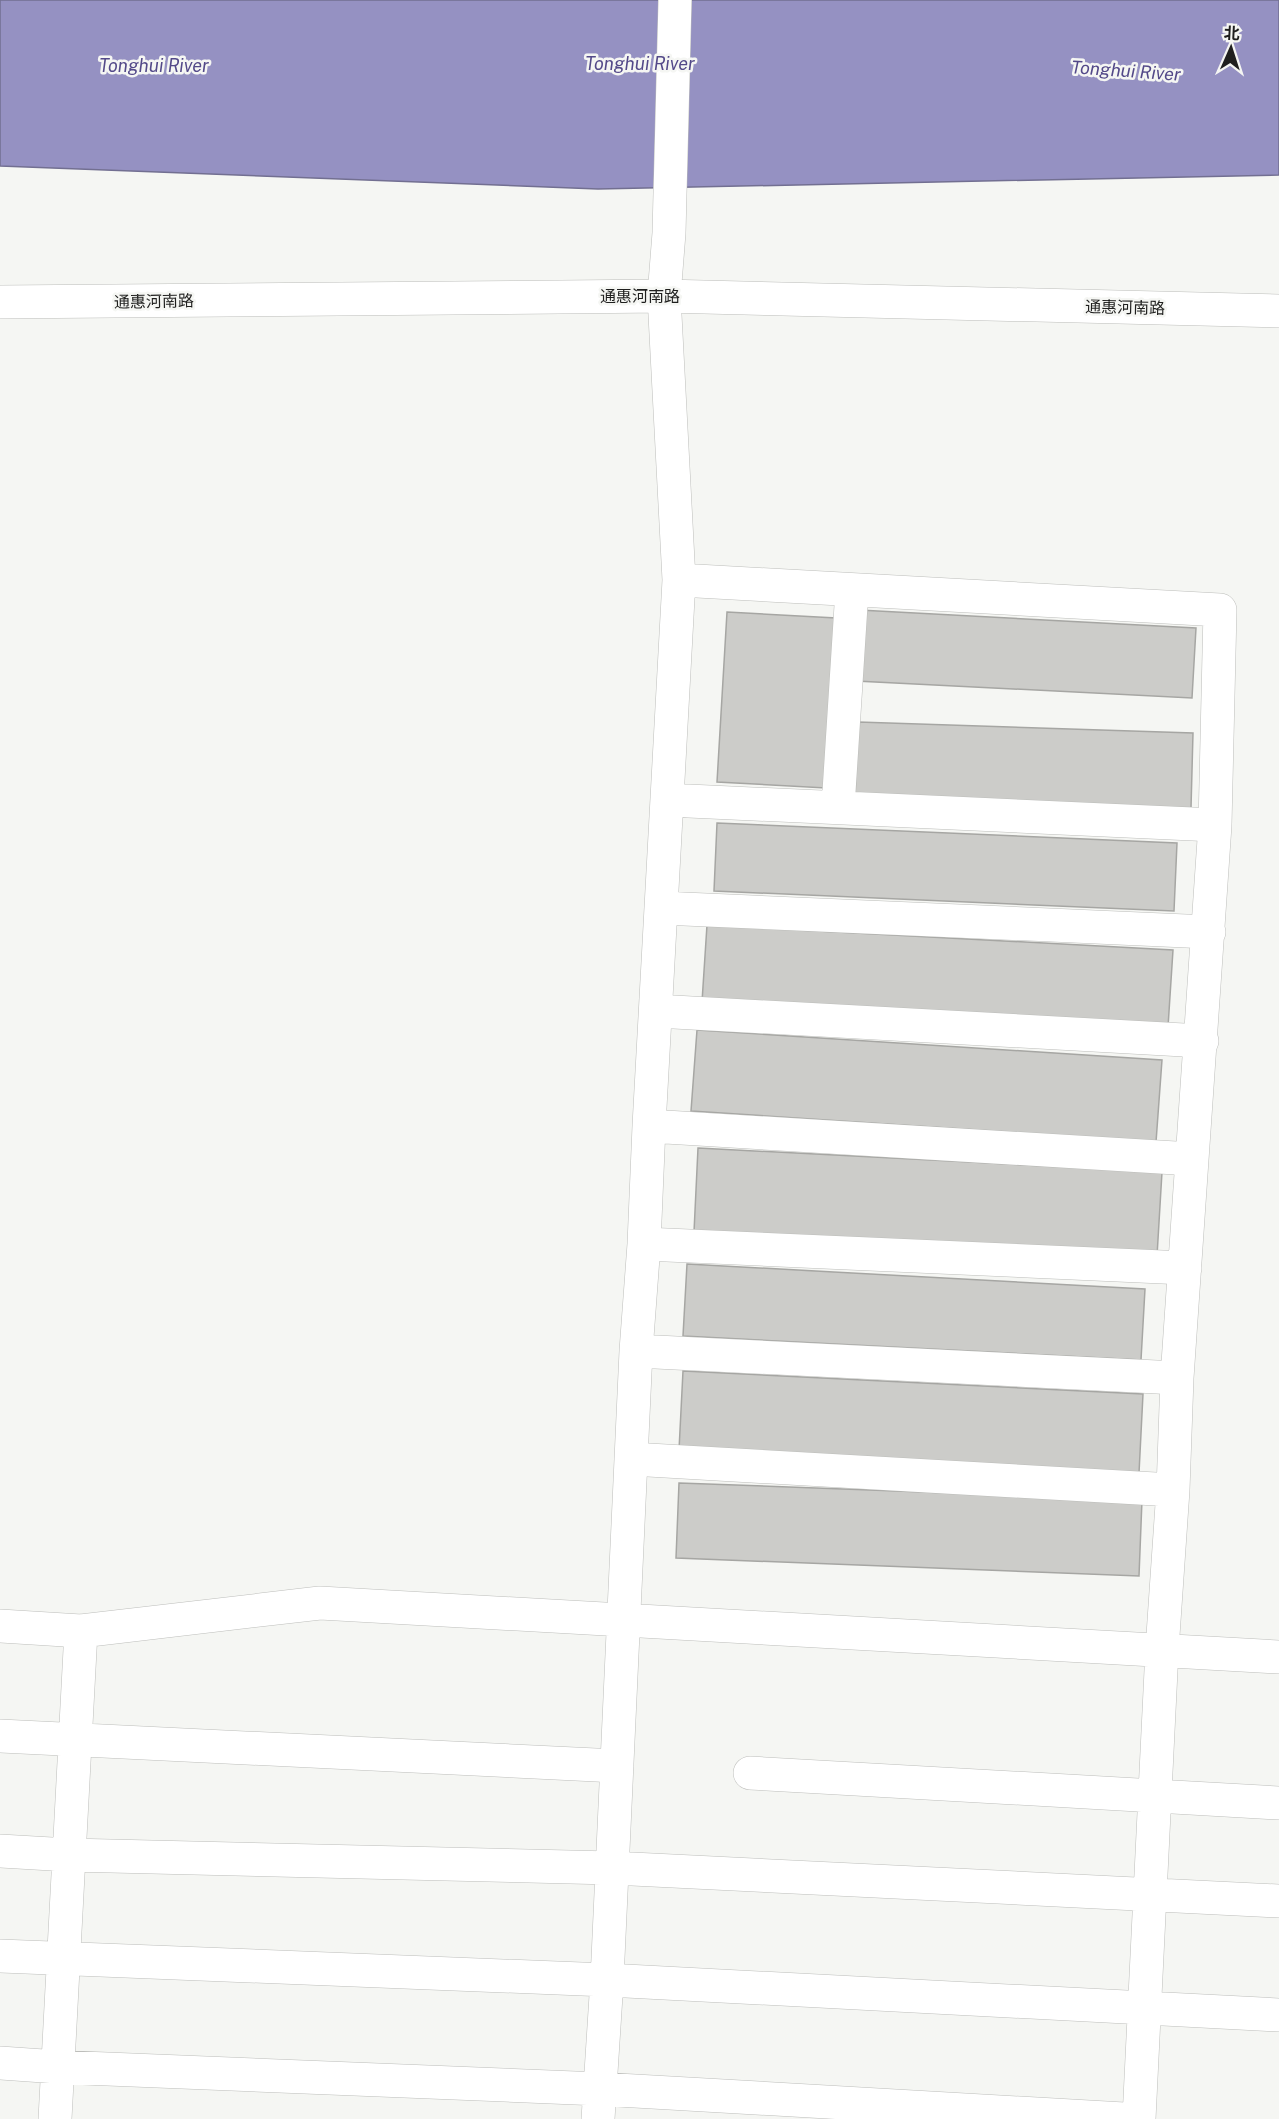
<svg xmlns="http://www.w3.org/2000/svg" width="1279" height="2119" viewBox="0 0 1279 2119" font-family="'Public Sans','Noto Sans SC',sans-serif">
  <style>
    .water { fill: #9591c2; stroke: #726f91; stroke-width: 1.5 }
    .building { fill: #ccccc9; stroke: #a6a6a3; stroke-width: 1.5 }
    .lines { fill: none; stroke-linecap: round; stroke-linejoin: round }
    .street-casing { stroke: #bdbebb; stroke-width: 34 }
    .street { stroke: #fff; stroke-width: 33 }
    .labels { text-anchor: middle; stroke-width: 5; stroke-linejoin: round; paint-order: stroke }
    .street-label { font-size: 16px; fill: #1f1f1e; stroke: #f5f6f3 }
    .water-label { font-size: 18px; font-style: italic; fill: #534989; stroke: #f5f6f3 }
  </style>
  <rect width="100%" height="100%" fill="#f5f6f3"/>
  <path class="water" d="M0 0H1279V175L598 189 0 166Z"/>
  <path class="building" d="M859 610 1196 628 1192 698 856 681Z
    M727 612 836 618 826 788 717 782Z
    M858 722 1193 733 1191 808 855 797Z
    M717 823 1177 843 1174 911 714 891Z
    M707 925 1173 950 1168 1027 702 1002Z
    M697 1030 1162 1060 1156 1142 691 1111Z
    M698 1148 1162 1172 1157 1256 694 1232Z
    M687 1264 1145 1289 1141 1360 683 1336Z
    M683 1371 1143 1394 1139 1473 679 1450Z
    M679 1483 1142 1500 1139 1576 676 1558Z"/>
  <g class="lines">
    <defs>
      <path id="street" d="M0 302 664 296 1279 311
        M679 580 1220 610 1215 825 1177 1378 1173 1490 1162 1650 1139 2119
        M667 800 1215 825
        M838 807 852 590
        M661 908 1209 932
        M656 1011 1202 1041
        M649 1126 1192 1159
        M644 1244 1185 1268
        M636 1351 1177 1378
        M631 1459 1173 1490
        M0 1626 81 1631 320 1603 1279 1657
        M0 1736 617 1766
        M750 1773 1279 1803
        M0 1851 69 1855 612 1868 1279 1901
        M0 1956 607 1980 1279 2015
        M0 2063 58 2067 600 2089 1124 2119
        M55 2119 81 1631
        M598 2119 607 1980 636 1351 644 1244 649 1126 679 580 664 296 669 233 675 0"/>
    </defs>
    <use href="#street" class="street-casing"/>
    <use href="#street" class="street"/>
  </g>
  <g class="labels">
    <g class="street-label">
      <text x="640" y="302">通惠河南路</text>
      <text transform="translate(154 301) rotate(-1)" y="6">通惠河南路</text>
      <text transform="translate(1125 307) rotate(1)" y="6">通惠河南路</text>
    </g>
    <g class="water-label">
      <text x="640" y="70">Tonghui River</text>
      <text x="154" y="72">Tonghui River</text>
      <text transform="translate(1126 71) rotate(4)" y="6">Tonghui River</text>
    </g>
  </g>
  <g transform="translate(1231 48) rotate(3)" stroke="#f5f6f3" stroke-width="4.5" paint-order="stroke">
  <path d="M0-4.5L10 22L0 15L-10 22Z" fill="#1f1f1e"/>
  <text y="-9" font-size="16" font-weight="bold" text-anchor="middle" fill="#1f1f1e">北</text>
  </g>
</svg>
